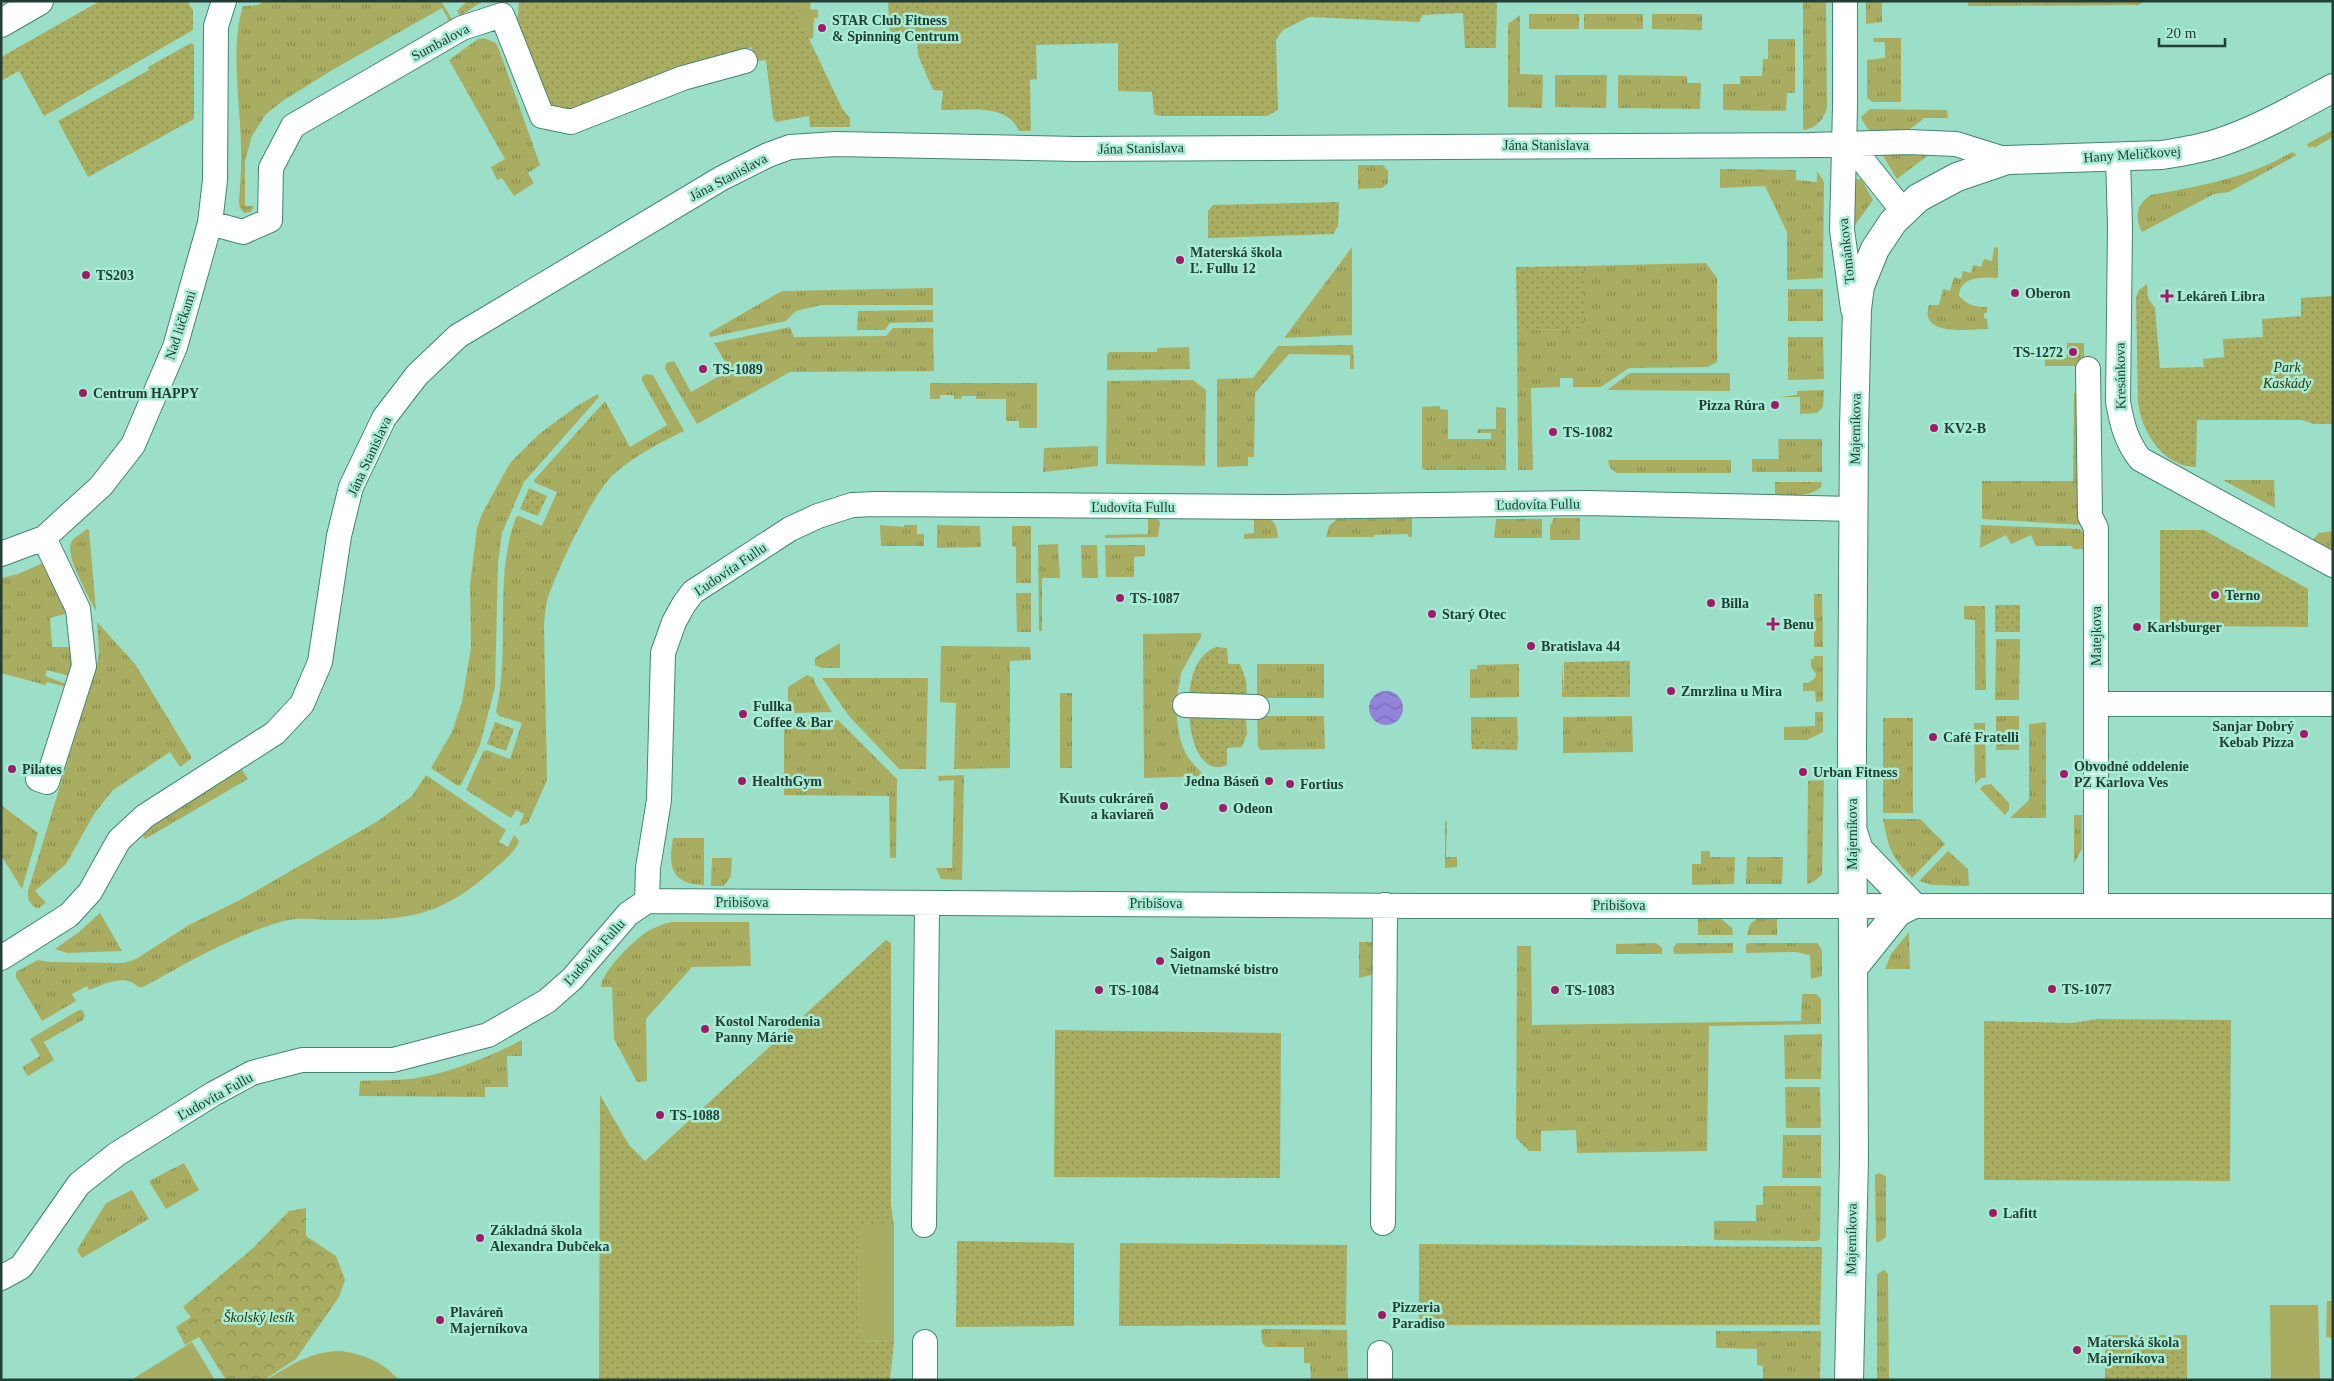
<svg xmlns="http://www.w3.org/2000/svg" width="2334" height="1381" viewBox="0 0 2334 1381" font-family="Georgia,serif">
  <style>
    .grass { fill: url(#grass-tufts) }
    .forest { fill: url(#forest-crowns) }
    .park { fill: url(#park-dots) }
    .garden { fill: #a9ad61 }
    .water { fill: url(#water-waves) }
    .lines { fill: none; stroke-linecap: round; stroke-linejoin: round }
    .street-casing { stroke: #438571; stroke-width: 26 }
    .secondary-casing { stroke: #438571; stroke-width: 30 }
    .street { stroke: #fff; stroke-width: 24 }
    .secondary { stroke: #fff; stroke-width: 28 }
    .poi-dot { fill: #a01a68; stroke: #a8ecd5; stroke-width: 2 }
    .labels { text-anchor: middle; stroke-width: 5; stroke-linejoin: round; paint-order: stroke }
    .poi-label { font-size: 14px; font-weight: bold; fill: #223e35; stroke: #a8ecd5; text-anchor: start }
    .street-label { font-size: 14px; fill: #223e35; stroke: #a8ecd5 }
    .park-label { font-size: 14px; font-style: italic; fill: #313206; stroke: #a8ecd5 }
  </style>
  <defs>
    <pattern id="grass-tufts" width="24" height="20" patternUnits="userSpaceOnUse" patternTransform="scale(1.25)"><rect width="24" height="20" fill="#a9ad61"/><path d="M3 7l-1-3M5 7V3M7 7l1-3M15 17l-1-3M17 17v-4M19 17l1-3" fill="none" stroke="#898e51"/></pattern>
    <pattern id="forest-crowns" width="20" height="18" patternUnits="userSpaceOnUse" patternTransform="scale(1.25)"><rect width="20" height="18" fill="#a9ad61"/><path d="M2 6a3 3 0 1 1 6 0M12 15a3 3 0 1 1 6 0" fill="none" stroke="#898e51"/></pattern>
    <pattern id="park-dots" width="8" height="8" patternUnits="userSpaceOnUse" patternTransform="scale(1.25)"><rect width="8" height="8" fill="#a9ad61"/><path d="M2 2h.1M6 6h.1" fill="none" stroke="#898e51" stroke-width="1.8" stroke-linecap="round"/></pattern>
    <pattern id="water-waves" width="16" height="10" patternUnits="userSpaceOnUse" patternTransform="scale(1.25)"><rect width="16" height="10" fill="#9383d9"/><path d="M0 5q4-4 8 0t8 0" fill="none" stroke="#786db1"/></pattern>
  </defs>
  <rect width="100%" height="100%" fill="#9cdfc8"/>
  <path class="grass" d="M264 1H441L453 21H449L442 8 334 69 284 100 266 114 252 136 245 161V206H254L251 212 244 213 240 208 239 203C240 184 242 164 241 145 240 102 230 47 243 6L258 5Z
    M1803 1H1826L1827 108C1823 120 1817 128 1803 130Z
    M1866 1H1882V22L1866 24Z
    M1968 1H2145L2139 5 1968 6Z
    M1529 14H1579V29H1529Z
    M1584 14H1643V29H1584Z
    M1652 14H1702V30L1652 29Z
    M1520 15V74L1543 75 1542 108 1508 107V24Z
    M484 38 496 43 500 52 540 165 528 173 534 183 514 196 502 178 497 180 491 167 505 159 449 60 478 39Z
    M1873 38H1901V102H1872L1867 98V60L1885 58V42H1874Z
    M1768 39H1795V93H1787L1786 111 1723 110V84H1740V76H1762L1763 59H1768Z
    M1555 75H1607L1606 108 1555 107Z
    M1618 75 1687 76V83H1701L1700 109 1618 108Z
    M1870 109 1947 110 1948 118H1924C1905 136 1874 149 1861 117Z
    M2333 130V137L2314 148 2313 146 2309 148 2307 144Z
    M2292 152 2297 155 2229 192 2214 194 2142 232C2134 218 2137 203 2151 195 2200 186 2249 178 2292 152Z
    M1931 153 1897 179 1882 154Z
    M1358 165H1383L1388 171V183L1382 188 1358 189Z
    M1720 169 1796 170V180L1817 182V171L1824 182 1823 278 1787 280V232L1765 186 1720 188Z
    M1856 179H1861L1873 200 1853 228V183Z
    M1352 247V335L1284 338Z
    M1998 247V278C1984 278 1960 275 1959 296 1968 305 1974 307 1987 307V312L1984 314V318L1987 319 1988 329C1973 329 1933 335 1928 317 1927 313 1928 308 1929 305H1939L1943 289 1950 291 1954 277 1961 279 1963 271 1971 273 1973 265 1981 267 1984 259 1992 261 1994 248Z
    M1706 263 1717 278V362L1707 367 1629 368 1601 387H1573V378H1560V387L1531 388 1533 470H1518L1517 330 1584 329V266Z
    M933 288V305H821L796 311 786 321 710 337 709 333 782 291Z
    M1788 289H1823V321H1788Z
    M933 310V322L890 323 885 330H857L858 311Z
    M790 327 794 337 886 336 893 328H933L934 371 790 372 697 424 665 369 666 363 674 361 691 392 730 370 714 343Z
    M1788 337H1823L1824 379 1788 380Z
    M2067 343H2084V366H2045V347H2048L2053 358H2067Z
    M1353 345 1354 369H1350V355L1289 354 1255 393 1254 457H1248V466L1217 467V379L1253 378 1278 346Z
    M1189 347 1190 369 1107 370V355L1109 352H1157V348Z
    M1630 373H1730V391L1607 390Z
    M646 374 653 375 684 431C658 444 635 455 613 475 593 493 555 574 547 601 545 608 545 616 544 624L547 780 528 823 519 826 524 814 516 810 511 818 466 790 483 752 486 750 510 759 522 723 499 716 496 712C511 648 493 579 516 517L519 516 542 526 557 492 535 483 534 480 605 401 630 447 667 425 642 381V377Z
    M1193 380 1206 390 1205 466 1106 464 1107 381Z
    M930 383H1037V428H1019V421H1006V399H976V396H962L961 399H954V395H940V399H930Z
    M1824 390 1823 407 1817 413 1800 414V397H1778L1797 395V391Z
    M2074 393H2084L2083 525 1982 519V481H2073Z
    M598 394 599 397 524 482 502 533 498 563 495 687 480 745 461 785 458 786 431 768 452 732 462 702 471 647 470 585 477 528 482 514 510 463 539 434 577 406Z
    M1440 406V409L1448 410V439H1491V433H1477L1478 429H1496V407L1506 408V470H1425L1422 468V407Z
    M1778 439H1822V472H1752V459H1779Z
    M1098 446V466L1043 472 1044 448Z
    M1608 460H1731V473H1617L1610 468Z
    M2223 480H2274L2275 508Z
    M1775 482H1822L1821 487C1809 498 1791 495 1775 495Z
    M1254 517C1271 517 1277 520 1278 538L1244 539V534L1254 533Z
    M1148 518H1156L1160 522 1158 537 1105 538V535L1148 534Z
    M1412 518V537H1409L1407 534 1374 535V537H1326L1329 526 1337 519Z
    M1554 518H1580V540H1550V526Z
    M1496 519H1542V538H1494Z
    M880 525 904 527V525H917V534H924V546H881Z
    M937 525 980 526 981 547 937 548Z
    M1981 525 2080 529 2084 534V549H2073L2072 546H2036L2031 535 2011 544 2006 535 1980 548Z
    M1012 526H1031V583H1016V547L1012 546Z
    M87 529 89 530 96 611C90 598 63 554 72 541 75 537 82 533 87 529Z
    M2333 531V553L2310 542 2319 533Z
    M1058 544 1060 578H1042V631H1039L1038 545Z
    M1081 545H1097L1098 578H1082Z
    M1105 545H1145V556L1134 557V577H1106Z
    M43 563 68 613 50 618 52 647H75L69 676 47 670 45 676 66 684V687L47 682 45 685 1 673V578L18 574Z
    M1016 593H1031V632H1017Z
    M1814 594H1822L1823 647H1814Z
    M1964 606H1985L1986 690H1975V620L1964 619Z
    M97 622 135 664 192 758 180 767 170 752 113 790 94 814 66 864 35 891 46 903 39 908 34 907 28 899V891L97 665 99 653Z
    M1201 633V637L1181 673 1176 702 1171 703 1172 707H1176C1179 740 1180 753 1205 776L1144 778 1143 634Z
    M1996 639H2020L2019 700H1995Z
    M840 643V668H822L815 665V658Z
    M941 646 1030 647 1031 660 1010 661V768L954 769 956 703 940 702Z
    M1814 656H1823V701L1816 702 1815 691H1803V683H1809L1815 678 1816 674 1811 667V659H1814Z
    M1562 662 1564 695H1627V676H1630V697H1562Z
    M1257 664H1324V698H1257Z
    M1519 664V697L1470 698V669H1477V665Z
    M807 675 814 678 815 683 832 712 793 713 788 708V687Z
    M822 678H928L926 769H899L849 716Z
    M1060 693H1072V768H1060Z
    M1815 712H1823V732L1807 740H1784V727L1815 726Z
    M1257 716H1324L1325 749 1261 750 1258 747Z
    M1632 716 1633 752 1563 753V717Z
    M1996 716H2019V750H1996Z
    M1471 717H1517L1518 738H1471Z
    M1883 718H1913V813H1883Z
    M838 720 897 779 896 858H890L889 796 784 795V721Z
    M2046 722V818H2010L2029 800V724Z
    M1974 723H1985L1986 778H1981L1975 784Z
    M240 767 248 779 145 839 143 836 145 832Z
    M426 775 506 830 499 842 508 847 514 835 519 841C514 855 496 867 485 877 435 919 401 920 337 920 322 920 303 917 288 920 237 933 189 962 143 987H138C126 973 104 984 89 990L87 986 72 994 76 1001 42 1021 16 977V972L38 960 49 962 124 963 136 959 189 925 240 900 378 821 412 796Z
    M964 775 962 880 941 879 936 868H952L954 780 939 781 938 776Z
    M1824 780 1822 875 1813 882 1807 884 1808 781Z
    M1991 784 2009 803V810L2005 815 1980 789 1984 785Z
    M1 805 38 833 22 889 1 855Z
    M2074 815H2082V849L2074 863Z
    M1883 819H1920L1945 844 1912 878C1891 856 1889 850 1883 819Z
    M1447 821 1446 857H1457V867L1445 868V822Z
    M673 838H704V885C671 884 668 867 673 838Z
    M1701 851H1710V857H1735L1734 884 1692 885V864H1701Z
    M1948 851 1968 869 1969 886 1932 885 1919 881Z
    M1747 857H1783L1782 884H1746Z
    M712 858H732L731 876 724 886H711Z
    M100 913 122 951 67 953 55 949 79 932Z
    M1698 917H1719L1732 928 1733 935H1698Z
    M1758 918 1777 919V935H1747L1750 924Z
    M671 922H749L751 966 692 967 646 1019 647 1081 637 1082 614 1039 612 987H601C601 972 635 939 648 931 655 927 663 924 671 922Z
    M1909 932 1910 969H1885L1891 954Z
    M1359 942H1374V970L1371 975 1359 978Z
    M1656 943 1662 948V954H1616V944Z
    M1677 943H1733V953L1674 954 1673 948Z
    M1749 943H1817L1822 950V976L1811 979 1810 955 1796 952 1746 953V945Z
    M1517 946H1531L1532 1025 1801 1021 1802 994H1816L1821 999V1024L1709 1026 1707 1151 1577 1153 1576 1130 1541 1131V1151H1529L1516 1138Z
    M79 1010H82L85 1016 83 1020 44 1042 54 1060 28 1076 22 1067 40 1056 30 1039Z
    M1822 1034 1821 1079H1785L1784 1035Z
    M522 1040V1056H507L508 1087H485V1097L359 1096 360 1081C379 1080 399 1081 417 1078 455 1071 489 1057 522 1040Z
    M1785 1087H1820L1821 1128H1786Z
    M1783 1135H1821V1178H1782Z
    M184 1163 199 1190 166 1209 149 1181Z
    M1879 1173 1886 1176V1237L1879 1242H1876L1875 1175Z
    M1763 1186H1821L1820 1239 1817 1241 1714 1240V1221H1756V1205H1763Z
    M132 1190 149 1219 82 1258 77 1250 106 1203Z
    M1884 1270 1888 1274 1889 1380H1877V1274Z
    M1263 1329 1347 1330 1348 1380H1311L1310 1363H1304V1347H1266L1262 1343 1261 1331Z
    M1716 1331H1821L1820 1380H1763V1366L1757 1365V1349L1716 1348Z"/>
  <path class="forest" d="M306 1208V1236L336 1256 345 1280 339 1297 296 1359 264 1380H226L199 1337 185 1345 176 1327 191 1317 183 1307 252 1249 289 1211Z"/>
  <path class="park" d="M100 1H187L193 10V30L44 116 19 71 1 81V57Z
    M467 1H483L460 16 457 11Z
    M519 1H791L842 108 850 118V127H810L809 116 776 122 773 117 766 60 758 61 751 47 669 73 588 106 565 110 552 105 543 94 517 23Z
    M888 1H1497L1496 48H1465L1463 13 1423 15 1419 22 1309 17 1283 30 1276 40 1278 110 1267 116H1159L1154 114 1152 92 1118 91V43L1036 45 1037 79 1030 80 1031 131H1019C1007 102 966 111 941 110L943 91 933 90 918 55 917 39 890 37Z
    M191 43 194 45V119L88 177 58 121 149 70 148 67Z
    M1339 202 1338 226 1333 234 1208 238V211L1213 205Z
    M1584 266V329L1517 330 1516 267Z
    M2147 284 2148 298 2155 308 2160 368 2204 367 2203 359 2224 357 2223 339 2263 337 2262 319 2301 316V298L2333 296V424H2314L2302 420H2197L2196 467C2163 467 2142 432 2138 403L2136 298 2139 290Z
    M529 488 547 496 538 516 520 509Z
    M2160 530H2204L2308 589V627L2160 626Z
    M1995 605H2020V632H1995Z
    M1216 647 1227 648 1228 664H1240L1246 680 1247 696 1189 699C1190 679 1196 654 1216 647Z
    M1630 661V676H1627V695H1564V662Z
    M1236 711 1246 720 1247 734 1242 747 1227 748V765C1198 777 1190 734 1189 713Z
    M495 722 514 729 506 751 487 744Z
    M1471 738H1518L1517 750 1472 749Z
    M886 940 891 943V1206L894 1225H859L858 1341 894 1342 890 1380H599L600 1095 629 1145 645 1161Z
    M2097 1019 2231 1020 2230 1181 1984 1180V1021L2072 1023Z
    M1055 1030 1281 1033 1280 1178 1054 1177Z
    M957 1241 1074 1243V1326L956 1327Z
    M1120 1243 1347 1245 1346 1325 1119 1326Z
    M1419 1244 1822 1247 1820 1325H1419Z
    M2105 1335H2187V1380H2105Z"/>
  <path class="garden" d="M791 1H811L810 9 818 10V18H814L813 38 809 39Z
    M859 1224 894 1225V1342L858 1341Z
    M2327 1301H2333V1338L2326 1337Z
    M2270 1305H2318L2320 1380H2271Z
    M192 1342 215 1380H131Z
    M340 1351C364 1354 383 1362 399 1380H266C291 1365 311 1351 340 1351Z"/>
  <path class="water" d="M1369 708a17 17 0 1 1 34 0a17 17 0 1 1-34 0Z"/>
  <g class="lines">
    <defs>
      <path id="street" d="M1845 1V107L1842 230 1853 309
        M1844 143 1864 162 1903 211
        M2118 158 2120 226 2118 402C2122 424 2126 441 2140 459L2333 565
        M210 223 243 232 270 220 271 168 293 126 462 28 502 15 542 116 571 122 683 78 745 61
        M2088 369 2090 516 2096 528V905
        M1 554 44 538 101 486 133 445 175 347 210 223 215 180 216 26 224 1
        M2096 704H2330
        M1185 705 1257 707
        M38 779 47 782 84 666 78 609 44 538
        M647 901 1417 906H2333
        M1 958 69 915 90 892 119 840 145 816 275 733 302 704 320 662 339 536 351 487 384 418 417 375 458 336 722 178 768 155 790 147 836 144 1077 149 1810 145 1909 142 1956 144 2007 160
        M1383 1223 1385 905
        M924 1225 927 903
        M1 1278 21 1267 79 1184 117 1154 213 1094 252 1073 302 1060H393L488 1035 547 1001 572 979 628 914 647 901 648 868 659 800 663 653 674 622 684 604 693 592 790 529 818 516 852 505 876 504 1283 507 1586 503 1854 509
        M1380 1353V1380
        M925 1380V1342"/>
      <path id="secondary" d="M1 23 39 1
        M1853 832 1859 850 1912 905 1898 912 1853 968
        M1849 1380 1854 1157 1852 746 1854 427 1857 309 1860 286 1875 249 1893 222 1918 198 1957 177 2007 160 2162 155C2181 152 2200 149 2218 143 2258 130 2296 108 2333 88"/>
    </defs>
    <use href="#street" class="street-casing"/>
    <use href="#secondary" class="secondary-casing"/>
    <use href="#street" class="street"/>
    <use href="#secondary" class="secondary"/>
  </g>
  <g class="poi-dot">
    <circle cx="822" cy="28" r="5"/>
    <circle cx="1180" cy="260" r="5"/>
    <circle cx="86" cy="275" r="5"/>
    <circle cx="2015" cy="293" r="5"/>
    <path d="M2164.5 288.5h5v5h5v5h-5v5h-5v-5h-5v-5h5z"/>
    <circle cx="2073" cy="352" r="5"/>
    <circle cx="703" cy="369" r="5"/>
    <circle cx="83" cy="393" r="5"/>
    <circle cx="1775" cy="405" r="5"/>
    <circle cx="1934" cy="428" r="5"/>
    <circle cx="1553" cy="432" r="5"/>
    <circle cx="2215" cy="595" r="5"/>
    <circle cx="1120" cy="598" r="5"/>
    <circle cx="1711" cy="603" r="5"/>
    <circle cx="1432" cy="614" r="5"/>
    <path d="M1770.5 616.5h5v5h5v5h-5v5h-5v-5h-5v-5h5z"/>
    <circle cx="2137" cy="627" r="5"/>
    <circle cx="1531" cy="646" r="5"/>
    <circle cx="1671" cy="691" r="5"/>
    <circle cx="743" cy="714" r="5"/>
    <circle cx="2304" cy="734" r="5"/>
    <circle cx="1933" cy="737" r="5"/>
    <circle cx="12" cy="769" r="5"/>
    <circle cx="1803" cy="772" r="5"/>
    <circle cx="2064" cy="774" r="5"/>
    <circle cx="742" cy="781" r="5"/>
    <circle cx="1269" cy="781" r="5"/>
    <circle cx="1290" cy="784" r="5"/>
    <circle cx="1164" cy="806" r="5"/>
    <circle cx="1223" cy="808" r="5"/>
    <circle cx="1160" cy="961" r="5"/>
    <circle cx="2052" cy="989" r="5"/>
    <circle cx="1099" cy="990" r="5"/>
    <circle cx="1555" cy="990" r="5"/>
    <circle cx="705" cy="1029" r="5"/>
    <circle cx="660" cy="1115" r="5"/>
    <circle cx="1993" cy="1213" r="5"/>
    <circle cx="480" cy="1238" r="5"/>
    <circle cx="1382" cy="1315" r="5"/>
    <circle cx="440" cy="1320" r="5"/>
    <circle cx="2077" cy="1350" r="5"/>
  </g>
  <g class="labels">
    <g class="poi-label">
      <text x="832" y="25">STAR Club Fitness<tspan x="832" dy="16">&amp; Spinning Centrum</tspan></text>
      <text x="1190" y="257">Materská škola<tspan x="1190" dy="16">Ľ. Fullu 12</tspan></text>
      <text x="96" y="280">TS203</text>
      <text x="2025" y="298">Oberon</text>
      <text x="2177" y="301">Lekáreň Libra</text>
      <text x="2063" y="357" text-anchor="end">TS-1272</text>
      <text x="713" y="374">TS-1089</text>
      <text x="93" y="398">Centrum HAPPY</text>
      <text x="1765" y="410" text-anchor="end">Pizza Rúra</text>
      <text x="1944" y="433">KV2-B</text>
      <text x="1563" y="437">TS-1082</text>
      <text x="2225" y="600">Terno</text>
      <text x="1130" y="603">TS-1087</text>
      <text x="1721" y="608">Billa</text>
      <text x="1442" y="619">Starý Otec</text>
      <text x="1783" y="629">Benu</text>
      <text x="2147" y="632">Karlsburger</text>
      <text x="1541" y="651">Bratislava 44</text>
      <text x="1681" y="696">Zmrzlina u Mira</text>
      <text x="753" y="711">Fullka<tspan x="753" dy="16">Coffee &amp; Bar</tspan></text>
      <text x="2294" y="731" text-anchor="end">Sanjar Dobrý<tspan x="2294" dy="16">Kebab Pizza</tspan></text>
      <text x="1943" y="742">Café Fratelli</text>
      <text x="2074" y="771">Obvodné oddelenie<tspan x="2074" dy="16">PZ Karlova Ves</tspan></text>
      <text x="22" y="774">Pilates</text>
      <text x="1813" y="777">Urban Fitness</text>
      <text x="752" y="786">HealthGym</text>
      <text x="1259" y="786" text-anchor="end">Jedna Báseň</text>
      <text x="1300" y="789">Fortius</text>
      <text x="1154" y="803" text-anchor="end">Kuuts cukráreň<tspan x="1154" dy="16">a kaviareň</tspan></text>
      <text x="1233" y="813">Odeon</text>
      <text x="1170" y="958">Saigon<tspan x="1170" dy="16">Vietnamské bistro</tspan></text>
      <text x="2062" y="994">TS-1077</text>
      <text x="1109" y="995">TS-1084</text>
      <text x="1565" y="995">TS-1083</text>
      <text x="715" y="1026">Kostol Narodenia<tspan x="715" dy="16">Panny Márie</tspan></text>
      <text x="670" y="1120">TS-1088</text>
      <text x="2003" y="1218">Lafitt</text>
      <text x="490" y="1235">Základná škola<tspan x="490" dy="16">Alexandra Dubčeka</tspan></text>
      <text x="1392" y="1312">Pizzeria<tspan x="1392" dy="16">Paradiso</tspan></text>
      <text x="450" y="1317">Plaváreň<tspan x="450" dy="16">Majerníkova</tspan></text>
      <text x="2087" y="1347">Materská škola<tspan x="2087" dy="16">Majerníkova</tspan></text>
    </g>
    <g class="street-label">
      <text transform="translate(440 42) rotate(-28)" y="5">Sumbalova</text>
      <text x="1546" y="150">Jána Stanislava</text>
      <text transform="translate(1141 148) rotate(-1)" y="5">Jána Stanislava</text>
      <text transform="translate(2132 154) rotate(-4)" y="5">Hany Meličkovej</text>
      <text transform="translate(728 177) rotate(-28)" y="5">Jána Stanislava</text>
      <text transform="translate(1846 251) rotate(-96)" y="5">Tománkova</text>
      <text transform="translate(180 325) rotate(-72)" y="5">Nad lúčkami</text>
      <text transform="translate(2120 376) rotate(-91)" y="5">Kresánkova</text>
      <text transform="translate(1855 429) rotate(-89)" y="5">Majerníkova</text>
      <text transform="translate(369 456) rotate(-65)" y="5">Jána Stanislava</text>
      <text transform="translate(1538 504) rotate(-1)" y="5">Ľudovíta Fullu</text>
      <text x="1133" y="512">Ľudovíta Fullu</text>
      <text transform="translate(730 569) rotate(-34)" y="5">Ľudovíta Fullu</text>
      <text transform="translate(2096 636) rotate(-90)" y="5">Matejkova</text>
      <text transform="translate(1852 834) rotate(-90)" y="5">Majerníkova</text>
      <text x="742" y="907">Pribišova</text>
      <text x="1156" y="908">Pribišova</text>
      <text x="1619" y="910">Pribišova</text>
      <text transform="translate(594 952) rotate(-48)" y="5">Ľudovíta Fullu</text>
      <text transform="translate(215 1096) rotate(-29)" y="5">Ľudovíta Fullu</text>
      <text transform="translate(1851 1239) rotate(-89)" y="5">Majerníkova</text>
    </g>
    <g class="park-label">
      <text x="2287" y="372">Park<tspan x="2287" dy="16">Kaskády</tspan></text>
      <text x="259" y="1322">Školský lesík</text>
    </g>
  </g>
  <rect width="2334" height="1381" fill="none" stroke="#223e35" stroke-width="5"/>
  <path d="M2159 38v8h66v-8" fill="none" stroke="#223e35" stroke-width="2.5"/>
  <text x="2166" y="38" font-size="15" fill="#223e35" stroke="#a8ecd5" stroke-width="4" paint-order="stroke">20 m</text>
</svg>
